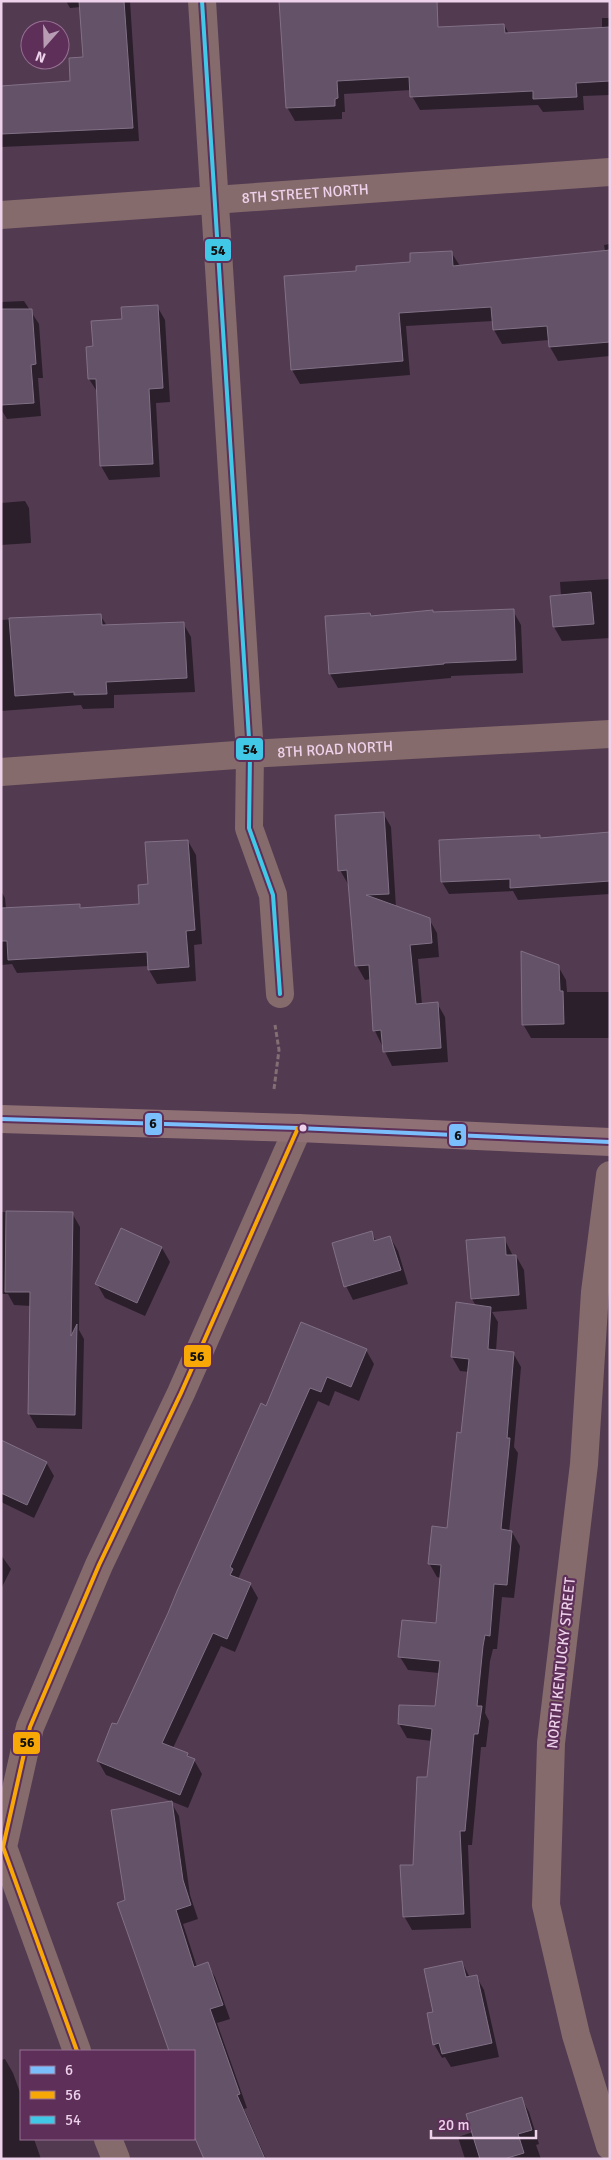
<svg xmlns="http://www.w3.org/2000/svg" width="611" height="2160" viewBox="0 0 611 2160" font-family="Signika,sans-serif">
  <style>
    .shadow { fill: #0007 }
    .building { fill: #645368; stroke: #817086 }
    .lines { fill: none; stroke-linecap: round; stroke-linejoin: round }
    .path { stroke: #836e73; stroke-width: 3; stroke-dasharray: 5 2.5; stroke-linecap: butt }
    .minor { stroke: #856b6b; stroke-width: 28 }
    .major { stroke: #8f7175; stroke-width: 28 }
    .bus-1-casing { stroke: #5d2f59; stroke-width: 8 }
    .bus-2-casing { stroke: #5d2f59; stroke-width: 8 }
    .bus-3-casing { stroke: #5d2f59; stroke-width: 8 }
    .bus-1 { stroke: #7abffc; stroke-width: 4 }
    .bus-2 { stroke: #f7a806; stroke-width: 4 }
    .bus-3 { stroke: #40c8e6; stroke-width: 4 }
    .bus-dot { fill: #eed1ea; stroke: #5d2f59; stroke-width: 2 }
    .labels { text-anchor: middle; stroke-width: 4.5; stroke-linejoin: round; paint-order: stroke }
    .street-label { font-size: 15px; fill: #eed1ea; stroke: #5d2f59 }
    .line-badge { stroke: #5d2f59; stroke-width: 2 }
    .pale-badge-label { font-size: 14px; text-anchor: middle; font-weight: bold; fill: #111 }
  </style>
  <rect width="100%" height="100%" fill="#523a51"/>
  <path class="shadow" d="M66 1H130L139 141 1 147V87L72 83 84 58 81 7 70 8Z
    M602 18H610V95L583 96 584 110 543 112 538 105 420 110 412 96 411 90 344 94 345 112H342V119L295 121 287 107 389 31 504 25 509 34 602 29Z
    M610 244V356L558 361 550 347 549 340 502 344 494 330 493 321 406 326 410 375 300 384 292 370 357 272 412 263 451 252 460 266 605 251 604 245Z
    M24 301 39 324 43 378H38L41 416 7 419 1 409V302Z
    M157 306 165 320 170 402 156 403 160 477 109 480 101 466 98 393 89 379 94 347Z
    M25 501 29 508 31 543 1 545V503Z
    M610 579V638L562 641 554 627 552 597 561 596 560 582Z
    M513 611 521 625 523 673 451 676V678L338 688 330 674 327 617H371Z
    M100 615 107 626 183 623 191 637 195 692 114 695V708L83 709 81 705 1 711V620Z
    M383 813 391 827 396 908 429 919 437 933 439 957 418 959 422 1005 437 1003 445 1017 448 1062 392 1066 375 1031 371 979 365 980 357 966 350 884H348L340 870Z
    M610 834V894L518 900 513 891 449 894 442 882 541 839Z
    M188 841 196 855 202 944 194 945 196 981 157 984 149 970V966L17 973 12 964 1 965V891L5 898 6 909 79 905 82 909 141 905 149 886Z
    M558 966 566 980 567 992H610V1038H531L523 1024Z
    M1 1212 72 1213 80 1227 79 1330 84 1339 82 1429 37 1428 29 1414 31 1306 14 1305 8 1294H1Z
    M371 1232 376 1241 390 1237 398 1251 408 1284 353 1300 346 1286Z
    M504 1238 513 1256H516L524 1270 527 1309 492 1312 498 1322 496 1351 513 1353 521 1367 514 1447 518 1453 509 1532H512L520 1546 514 1598 502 1597 497 1649H493L490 1661 485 1713 489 1721 486 1747H481L472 1845H468L471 1928 412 1930 404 1916 414 1866 432 1741 407 1738 399 1724 436 1707 439 1673 408 1670 400 1657 437 1625 441 1578 437 1577 429 1563 448 1529 463 1434 469 1372 460 1371 452 1357 457 1303 476 1306 472 1299Z
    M162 1248 170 1262 145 1316 105 1298 97 1284Z
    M366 1350 374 1364 359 1401 335 1391 329 1406 318 1401 238 1579 250 1584 258 1598 235 1652 221 1646 173 1748 187 1754 190 1758 194 1760 202 1774 188 1808 106 1775 98 1761 117 1726 267 1407Z
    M1 1442 46 1462 54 1476 34 1518 1 1502Z
    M1 1555 11 1569 1 1589Z
    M171 1802 179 1816 190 1895 198 1919 183 1924 197 1967 207 1964 215 1977 230 2019 217 2023 247 2108 244 2109 266 2159H214L194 2098V2051H177L127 1901Z
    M462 1962 470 1978 476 1976 484 1990 499 2057 451 2067 445 2057 442 2058 434 2044V2013Z
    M5 2059 13 2073 21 2095V2139H34L41 2159H1V2060Z
    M521 2098 529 2112 539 2144 536 2145 541 2159H465L458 2137 473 2132Z"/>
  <path class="building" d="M79 1H124L133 128 1 134V86L70 81 69 58 83 57Z
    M279 1H437L438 27 504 24 505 33 610 27V81L576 83 577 97 533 99V91L410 97 409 77 337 81 338 98 335 99V106L286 108Z
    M610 250V342L549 347 547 326 493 330 491 307 399 313 403 361 291 370 284 276 356 271V266L410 262V253L452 251 453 266Z
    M158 305 163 388 149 389 153 464 100 466 96 379H88L86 347 93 346 91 321 122 319 121 307Z
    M1 309H32L36 364 31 365 34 403 1 405Z
    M591 592 594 624 553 627 550 596Z
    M514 609 516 660 444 663V664L329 674 325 616 370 613 371 616 433 610V612Z
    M101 614 102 625 184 622 187 678 106 682 107 694 74 695V692L15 696 9 618Z
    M384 812 389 894 366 895 430 918 432 943 410 945 416 1004 438 1002 441 1048 383 1052 381 1030 373 1031 369 965 355 966 347 870 338 871 335 815Z
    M610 832V881L510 888V879L441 882 439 840 540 835V838Z
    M188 840 195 930 186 931 189 967 148 970 147 952 8 960 7 941H1V908L80 904V908L139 904 138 885 148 884 145 842Z
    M521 951 559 965 560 991H563L564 1024 522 1025Z
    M6 1211 73 1212 71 1336 77 1324 75 1415 28 1414 30 1292H5Z
    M121 1228 162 1247 137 1303 95 1284Z
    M372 1231 374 1241 390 1236 401 1270 344 1287 332 1243Z
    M505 1237 506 1255H516L519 1295 471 1299 466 1240Z
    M456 1302 491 1307 488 1349 514 1352 507 1438H510L501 1529 512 1531 507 1585 494 1584 490 1636 485 1635 483 1646 477 1706H482L478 1734H474L465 1831H460L464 1914 403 1917 400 1865H413L417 1777H427L432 1729 398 1724 399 1705 435 1706 440 1661 398 1657 402 1620 436 1623 441 1565 428 1564 432 1526 447 1528 457 1432 461 1433 469 1359 451 1357Z
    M301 1322 367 1349 351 1387 327 1377 321 1392 310 1388 230 1567 233 1569 230 1575 251 1583 227 1639 213 1633 162 1743 188 1753 187 1756 195 1759 180 1795 97 1761 112 1723 117 1724 168 1613 177 1591 261 1403 266 1406Z
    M1 1440 47 1462 27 1505 1 1493Z
    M172 1801 183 1880 191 1905 176 1910 194 1967 208 1962 223 2005 210 2009 240 2094 237 2095 265 2159H204L194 2136V2051H169L117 1903 125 1900 111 1810Z
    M462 1961 466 1977 477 1975 492 2043 442 2054 439 2043 433 2045 427 2013 433 2012 424 1969Z
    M522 2097 532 2130 518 2134 524 2153 504 2159H480L466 2114Z"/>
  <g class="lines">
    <path class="path" d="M274 1089 279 1050 275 1025"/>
    <g class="minor">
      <path d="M202 1 250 754 249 828 273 895 280 994"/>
      <path id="s1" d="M1 215 610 172"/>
      <path id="s2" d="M1 772 250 754 610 734"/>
      <path d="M610 1175 595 1292 584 1464 551 1743 546 1905 576 2035 610 2146"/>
      <path d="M77 2051 3 1847 30 1727 99 1565 181 1393 298 1128"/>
      <path d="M108 2139 116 2159"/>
    </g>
    <path class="major" d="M1 1119 298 1128 610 1142"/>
    <defs>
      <path id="bus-1" d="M1 1119 298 1128 610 1142"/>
      <path id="bus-2" d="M77 2051 3 1847 30 1727 99 1565 181 1393 298 1128"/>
      <path id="bus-3" d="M202 1 250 754 249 828 273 895 280 994"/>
    </defs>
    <use href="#bus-1" class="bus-1-casing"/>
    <use href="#bus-2" class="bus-2-casing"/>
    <use href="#bus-3" class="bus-3-casing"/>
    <use href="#bus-1" class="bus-1"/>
    <use href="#bus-2" class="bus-2"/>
    <use href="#bus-3" class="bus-3"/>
  </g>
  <circle class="bus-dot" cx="303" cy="1128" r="4.5"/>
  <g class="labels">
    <g class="street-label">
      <text dy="5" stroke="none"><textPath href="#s1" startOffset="305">8TH STREET NORTH</textPath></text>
      <text dy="5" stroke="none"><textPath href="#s2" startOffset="335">8TH ROAD NORTH</textPath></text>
      <text transform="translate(561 1663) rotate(-84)" y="5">NORTH KENTUCKY STREET</text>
    </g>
  </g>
  <g class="line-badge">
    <rect x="204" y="238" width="28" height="24" rx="5" fill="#40c8e6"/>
    <rect x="235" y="737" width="29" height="24" rx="5" fill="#40c8e6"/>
    <rect x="144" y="1112" width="19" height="24" rx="5" fill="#7abffc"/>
    <rect x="448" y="1123" width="19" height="24" rx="5" fill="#7abffc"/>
    <rect x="183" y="1344" width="29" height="24" rx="5" fill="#f7a806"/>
    <rect x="12" y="1731" width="29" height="24" rx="5" fill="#f7a806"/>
  </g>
  <g class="pale-badge-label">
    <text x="218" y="255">54</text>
    <text x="250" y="754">54</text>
    <text x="153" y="1128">6</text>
    <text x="458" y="1140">6</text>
    <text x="197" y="1361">56</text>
    <text x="27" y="1747">56</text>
  </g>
  <rect width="611" height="2160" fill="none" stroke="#eed1ea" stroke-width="5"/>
  <rect x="20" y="2050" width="175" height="90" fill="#5d2f59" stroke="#977093"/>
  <rect x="30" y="2066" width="25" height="8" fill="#7abffc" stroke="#977093"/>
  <text x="65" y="2075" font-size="15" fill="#eed1ea">6</text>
  <rect x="30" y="2091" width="25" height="8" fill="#f7a806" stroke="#977093"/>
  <text x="65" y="2100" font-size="15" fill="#eed1ea">56</text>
  <rect x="30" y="2116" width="25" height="8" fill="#40c8e6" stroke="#977093"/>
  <text x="65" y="2125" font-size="15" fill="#eed1ea">54</text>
  <g transform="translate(45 45) rotate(200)"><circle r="24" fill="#5d2f59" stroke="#977093"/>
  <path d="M0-4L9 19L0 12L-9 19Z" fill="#b79cb4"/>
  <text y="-8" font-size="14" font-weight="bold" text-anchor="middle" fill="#eed1ea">N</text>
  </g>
  <path d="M431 2130v8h105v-8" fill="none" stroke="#eed1ea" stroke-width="2.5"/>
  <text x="438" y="2130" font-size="15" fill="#eed1ea" stroke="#5d2f59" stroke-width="4" paint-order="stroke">20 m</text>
</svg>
